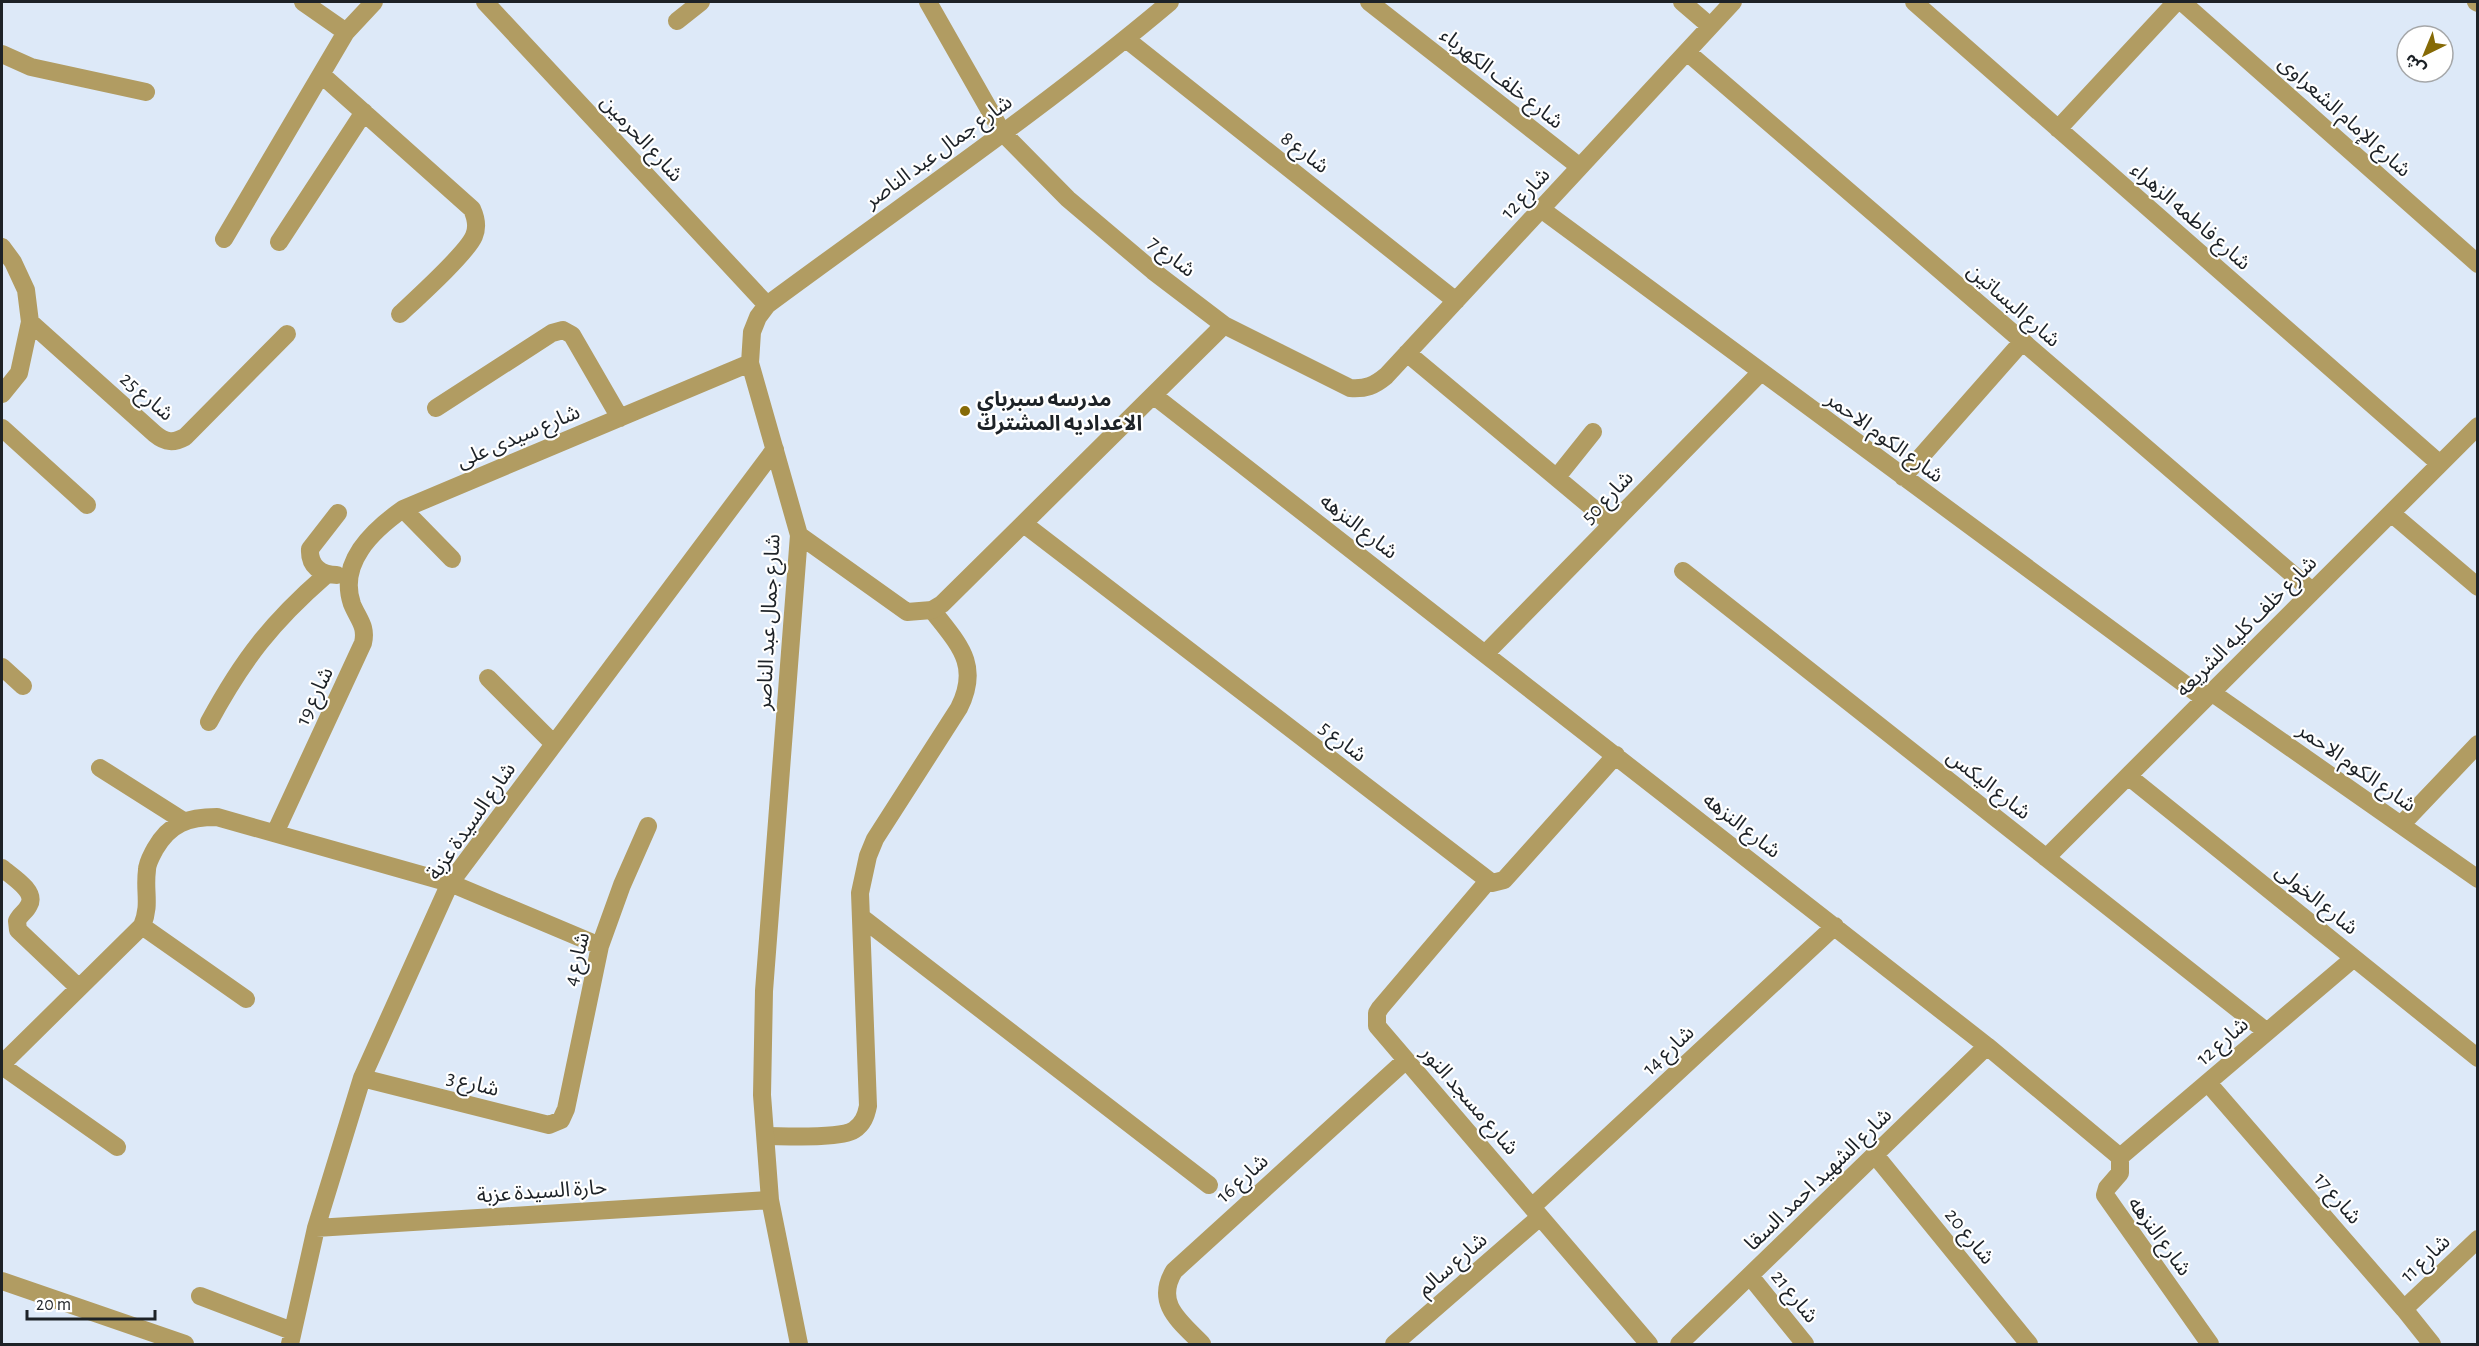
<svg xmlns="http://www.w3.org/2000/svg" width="2479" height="1346" viewBox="0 0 2479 1346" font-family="'Alegreya Sans','Noto Sans Arabic',sans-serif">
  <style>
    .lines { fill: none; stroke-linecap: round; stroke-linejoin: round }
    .lane { stroke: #b19c62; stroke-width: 18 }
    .street { stroke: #b19c62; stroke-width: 18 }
    .poi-dot { fill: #866a06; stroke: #fff; stroke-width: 2 }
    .labels { text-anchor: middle; stroke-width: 4.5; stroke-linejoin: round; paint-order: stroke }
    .street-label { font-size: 21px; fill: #1d2227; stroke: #fff }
    .poi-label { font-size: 21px; font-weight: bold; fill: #1d2227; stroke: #fff; text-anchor: start }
  </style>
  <rect width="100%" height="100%" fill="#dde9f8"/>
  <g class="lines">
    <path class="lane" d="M861 917 1209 1185
      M766 1136C785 1136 840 1139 854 1130 863 1124 866 1116 868 1106L860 893 868 856 875 839 959 708C981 664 958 644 932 610"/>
    <path class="street" d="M303 2 346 32
      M485 2 767 305
      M928 2 1002 132 1068 199 1153 271 1224 325 1350 388C1366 389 1374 386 1386 376L1733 2
      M1369 2 1580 167
      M1682 2 1710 26
      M1914 2 2440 464
      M2182 2 2478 264
      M2476 2 2478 3
      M677 21 701 2
      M1126 39 1456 301
      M1687 52 2312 591
      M2 54 31 67 146 92
      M323 76 472 209C476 218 478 227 474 236 467 253 416 299 400 314
      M2058 129 2176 2
      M1541 209 2205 699
      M224 239 346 32 374 2
      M279 242 364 112
      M2 247 13 262 26 290 30 322 19 373 2 394
      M30 322 155 434C166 443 174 443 185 437L287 334
      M1407 353 1612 524
      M1153 395 1987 1046 2120 1157V1173L2107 1188 2105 1195 2210 1344
      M436 408 552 333 563 330 572 335 620 418
      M2 428 87 505
      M1557 477 1593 432
      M1903 477 2022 342
      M403 509 452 559
      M2391 513 2478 587
      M1024 524 1492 883 1504 880 1616 755
      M799 535 907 612 932 610 942 604 1224 325
      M1683 571 2267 1032
      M337 575C321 575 309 566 310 549L338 513
      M1486 653 1760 373
      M2 667 23 686
      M488 678 554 744
      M2211 692 2478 879
      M209 722C243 659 272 622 326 575
      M100 768 182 820
      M2128 776 2478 1058
      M2401 825 2478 744
      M275 833 363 643C367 626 358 619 352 604 338 563 372 531 403 509L750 363
      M2046 858 2478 426
      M2 868C11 876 37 891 29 905 26 912 20 914 17 921L18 930 79 988
      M1488 881 1380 1008 1377 1013V1026L1649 1344
      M142 926 246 999
      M2 1064 142 926C151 904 144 892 147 870 147 863 152 855 155 849 170 823 188 817 217 817L450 883 600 946
      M2 1066 117 1147
      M362 1078 549 1125 561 1120 566 1109 600 946 622 885 648 826
      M2208 1083 2404 1309 2432 1344
      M1875 1155 2029 1344
      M2120 1157 2354 958
      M1532 1207 1835 926
      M316 1228 770 1200
      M1750 1276 1805 1344
      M2 1281 185 1344
      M200 1296 292 1331
      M2404 1309 2478 1239
      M290 1344 316 1228 362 1078 450 883 775 449
      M799 1344 770 1200 762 1095 764 991 799 535 750 363 752 332 758 317 767 305C902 205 1042 110 1170 2
      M1202 1344C1181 1322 1154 1304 1174 1271L1406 1060
      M1394 1344 1540 1217
      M1679 1344 1987 1046"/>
  </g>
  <circle class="poi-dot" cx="965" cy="411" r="6"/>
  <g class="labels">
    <g class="street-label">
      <text transform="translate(1502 78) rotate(38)" y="7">شارع خلف الكهرباء</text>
      <text transform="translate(2345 116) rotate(42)" y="7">شارع الإمام الشعراوى</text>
      <text transform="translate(642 138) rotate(47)" y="7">شارع الحرمين</text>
      <text transform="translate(938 151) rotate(-36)" y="7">شارع جمال عبد الناصر</text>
      <text transform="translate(1305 152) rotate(38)" y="7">شارع 8</text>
      <text transform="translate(1525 193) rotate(-47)" y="7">شارع 12</text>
      <text transform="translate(2191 216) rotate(41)" y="7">شارع فاطمه الزهراء</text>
      <text transform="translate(1172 256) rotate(38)" y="7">شارع 7</text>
      <text transform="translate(2014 305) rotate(41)" y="7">شارع البساتين</text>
      <text transform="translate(147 396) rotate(41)" y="7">شارع 25</text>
      <text transform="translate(518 436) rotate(-23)" y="7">شارع سيدى على</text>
      <text transform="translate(1885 437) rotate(36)" y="7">شارع الكوم الاحمر</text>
      <text transform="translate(1607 497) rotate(-46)" y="7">شارع 50</text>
      <text transform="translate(1359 526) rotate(38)" y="7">شارع النزهه</text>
      <text transform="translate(768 622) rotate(-87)" y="7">شارع جمال عبد الناصر</text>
      <text transform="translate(2246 626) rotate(-45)" y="7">شارع خلف كليه الشريعه</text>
      <text transform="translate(314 696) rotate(-65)" y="7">شارع 19</text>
      <text transform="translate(1343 741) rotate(38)" y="7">شارع 5</text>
      <text transform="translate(2357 767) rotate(35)" y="7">شارع الكوم الاحمر</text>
      <text transform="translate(1989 784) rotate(38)" y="7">شارع اليكس</text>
      <text transform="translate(471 821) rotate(-55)" y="7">شارع السيدة عزبة</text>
      <text transform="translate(1742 825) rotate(38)" y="7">شارع النزهه</text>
      <text transform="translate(2317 899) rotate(39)" y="7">شارع الخولى</text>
      <text transform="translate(576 959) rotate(-76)" y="7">شارع 4</text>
      <text transform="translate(2222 1041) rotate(-41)" y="7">شارع 12</text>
      <text transform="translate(1668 1050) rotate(-43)" y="7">شارع 14</text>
      <text transform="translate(473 1083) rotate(14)" y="7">شارع 3</text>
      <text transform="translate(1470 1100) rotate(49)" y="7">شارع مسجد النور</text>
      <text transform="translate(1242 1178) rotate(-42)" y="7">شارع 16</text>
      <text transform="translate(1818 1179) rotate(-44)" y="7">شارع الشهيد احمد السقا</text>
      <text transform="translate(542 1191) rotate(-4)" y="7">حارة السيدة عزبة</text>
      <text transform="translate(2338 1198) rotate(49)" y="7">شارع 17</text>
      <text transform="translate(1970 1236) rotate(51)" y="7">شارع 20</text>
      <text transform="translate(2160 1236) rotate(54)" y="7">شارع النزهه</text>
      <text transform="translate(2425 1258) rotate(-43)" y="7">شارع 11</text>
      <text transform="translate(1452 1264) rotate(-41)" y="7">شارع سالم</text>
      <text transform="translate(1795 1296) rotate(51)" y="7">شارع 21</text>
    </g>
    <g class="poi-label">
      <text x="977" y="406">مدرسه سبرباي<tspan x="977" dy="24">الاعداديه المشترك</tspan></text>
    </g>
  </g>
  <rect width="2479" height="1346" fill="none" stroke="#1d2227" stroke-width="6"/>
  <g transform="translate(2425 54) rotate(223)"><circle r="28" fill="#ffffff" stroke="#a5a7a9" stroke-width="1.5"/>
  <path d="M0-4.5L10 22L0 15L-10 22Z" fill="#866a06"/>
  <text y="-9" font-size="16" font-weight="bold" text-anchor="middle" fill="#1d2227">ش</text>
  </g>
  <path d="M27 1310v9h128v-9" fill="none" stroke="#1d2227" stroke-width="3"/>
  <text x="36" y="1310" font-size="18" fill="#1d2227" stroke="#ffffff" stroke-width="4.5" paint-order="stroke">20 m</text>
</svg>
